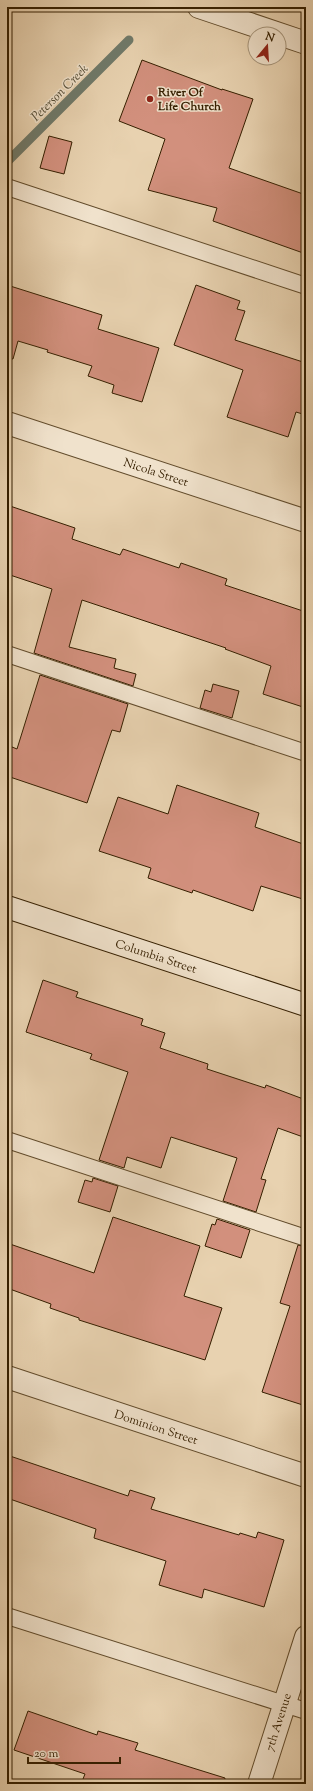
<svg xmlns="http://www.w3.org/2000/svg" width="313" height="1791" viewBox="0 0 313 1791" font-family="'Sorts Mill Goudy',serif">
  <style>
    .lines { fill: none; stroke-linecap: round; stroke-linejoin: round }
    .stream { stroke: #707a6a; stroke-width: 9 }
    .building { fill: #d2907d; stroke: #351f00 }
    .service-casing { stroke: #624c2c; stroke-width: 18 }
    .minor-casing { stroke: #624c2c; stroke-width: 24 }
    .secondary-casing { stroke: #351f00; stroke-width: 24 }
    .service { stroke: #f0e2cc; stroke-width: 16 }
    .minor { stroke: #f0e2cc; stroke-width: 22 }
    .secondary { stroke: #f0e2cc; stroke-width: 22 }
    .poi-dot { fill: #8f2418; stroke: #f0e2cc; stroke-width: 1.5 }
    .labels { text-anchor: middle; stroke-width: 3; stroke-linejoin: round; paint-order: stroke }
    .poi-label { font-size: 12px; font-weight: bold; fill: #351f00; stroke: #f0e2cc; text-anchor: start }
    .street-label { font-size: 12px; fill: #351f00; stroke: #f0e2cc }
    .water-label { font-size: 13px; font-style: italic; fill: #534c35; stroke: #f0e2cc }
  </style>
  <rect width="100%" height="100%" fill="#e8d2b0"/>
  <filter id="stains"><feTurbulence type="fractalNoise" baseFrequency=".005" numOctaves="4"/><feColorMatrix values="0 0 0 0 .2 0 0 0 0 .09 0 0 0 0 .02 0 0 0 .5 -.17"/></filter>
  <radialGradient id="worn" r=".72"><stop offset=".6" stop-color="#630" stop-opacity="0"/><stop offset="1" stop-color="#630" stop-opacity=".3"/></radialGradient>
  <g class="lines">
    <path class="stream" d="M7 162 129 40"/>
  </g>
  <path class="building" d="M142 60 222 90V89L253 99 229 168 306 195V254L213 221 217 208 148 190 165 139 119 121Z
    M49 136 72 142 64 174 40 168Z
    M7 285 102 315 98 329 159 348 142 402 112 393 114 385 88 376 92 366 47 352 48 350 18 341 13 359 7 358Z
    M196 285 240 301 237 309 245 311 235 340 306 363V415L296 412 288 437 227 417 243 370 174 345Z
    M7 505 75 528 72 539 120 555 123 549 179 568 181 563 227 579 225 585 306 612V708L263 694 271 666 225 649 226 648 82 600 69 647 116 659 114 668 136 674 133 686 34 653 52 589 7 574Z
    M40 675 128 704 120 732 112 730 87 803 7 776V745L17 749Z
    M213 684 239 691 232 718 200 708 205 690 211 692Z
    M177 785 259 813 255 827 306 845V900L261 886 253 911 193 890 192 893 148 878 151 868 99 851 118 797 168 814Z
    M43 980 78 992 76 997 143 1019 141 1025 165 1033 160 1048 208 1064 207 1069 265 1088 266 1085 306 1100V1138L278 1128 261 1179 266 1180 256 1212 223 1201 237 1158 171 1137 161 1168 127 1157 124 1168 99 1160 128 1072 90 1059 92 1054 26 1032Z
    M93 1178 118 1186 110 1212 78 1202 85 1180 92 1182Z
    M113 1217 200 1246 184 1296 222 1308 205 1360 79 1320V1318L50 1308 51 1304 7 1288V1243L94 1273Z
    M217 1219 250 1230 241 1258 205 1246 212 1224 215 1225Z
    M298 1245 306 1247V1406L262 1392 290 1306 280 1303Z
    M7 1455 128 1496 130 1490 155 1498 151 1509 239 1535 240 1533 256 1538 258 1532 284 1540 264 1607 204 1589 202 1598 159 1585 166 1561 94 1538 96 1529 7 1498Z
    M28 1711 97 1735 98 1731 138 1743 135 1750 225 1778 224 1784H81L85 1774 14 1750Z"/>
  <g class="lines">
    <defs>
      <path id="service" d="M7 187 306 286
        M7 654 306 753
        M7 1140 306 1238
        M7 1616 306 1711"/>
      <path id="minor" d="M199 7 306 43
        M7 423 306 521
        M7 1377 306 1476
        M259 1784 306 1637"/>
      <path id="secondary" d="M7 907 306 1005"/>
    </defs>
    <use href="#service" class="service-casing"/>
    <use href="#minor" class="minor-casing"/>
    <use href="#secondary" class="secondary-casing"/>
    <use href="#service" class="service"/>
    <use href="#minor" class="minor"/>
    <use href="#secondary" class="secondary"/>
  </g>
  <circle class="poi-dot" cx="150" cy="99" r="4"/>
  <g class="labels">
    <g class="poi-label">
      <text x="158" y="96">River Of<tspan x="158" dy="14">Life Church</tspan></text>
    </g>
    <g class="street-label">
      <text transform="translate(156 472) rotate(18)" y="4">Nicola Street</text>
      <text transform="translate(156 956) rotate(18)" y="4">Columbia Street</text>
      <text transform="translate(156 1427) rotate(18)" y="4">Dominion Street</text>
      <text transform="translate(278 1722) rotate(-72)" y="4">7th Avenue</text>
    </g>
    <g class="water-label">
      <text transform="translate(59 92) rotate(-45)" y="5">Peterson Creek</text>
    </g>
  </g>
  <rect width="313" height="1791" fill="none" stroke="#e8d2b0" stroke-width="24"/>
  <rect x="8" y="8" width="297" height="1775" fill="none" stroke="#351f00" stroke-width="2"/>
  <rect x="12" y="12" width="289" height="1767" fill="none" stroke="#351f00"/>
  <g transform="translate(267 46) rotate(18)"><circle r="19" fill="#f0e2cc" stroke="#a5947a"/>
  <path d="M0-3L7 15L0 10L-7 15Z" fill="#8f2418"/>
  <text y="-6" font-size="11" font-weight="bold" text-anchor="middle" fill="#351f00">N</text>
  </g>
  <path d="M28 1757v6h92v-6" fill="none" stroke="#351f00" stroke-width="2"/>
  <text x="34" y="1757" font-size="12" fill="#351f00" stroke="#f0e2cc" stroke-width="3" paint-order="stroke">20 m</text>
  <rect width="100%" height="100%" filter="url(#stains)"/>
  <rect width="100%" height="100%" fill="url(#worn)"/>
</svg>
